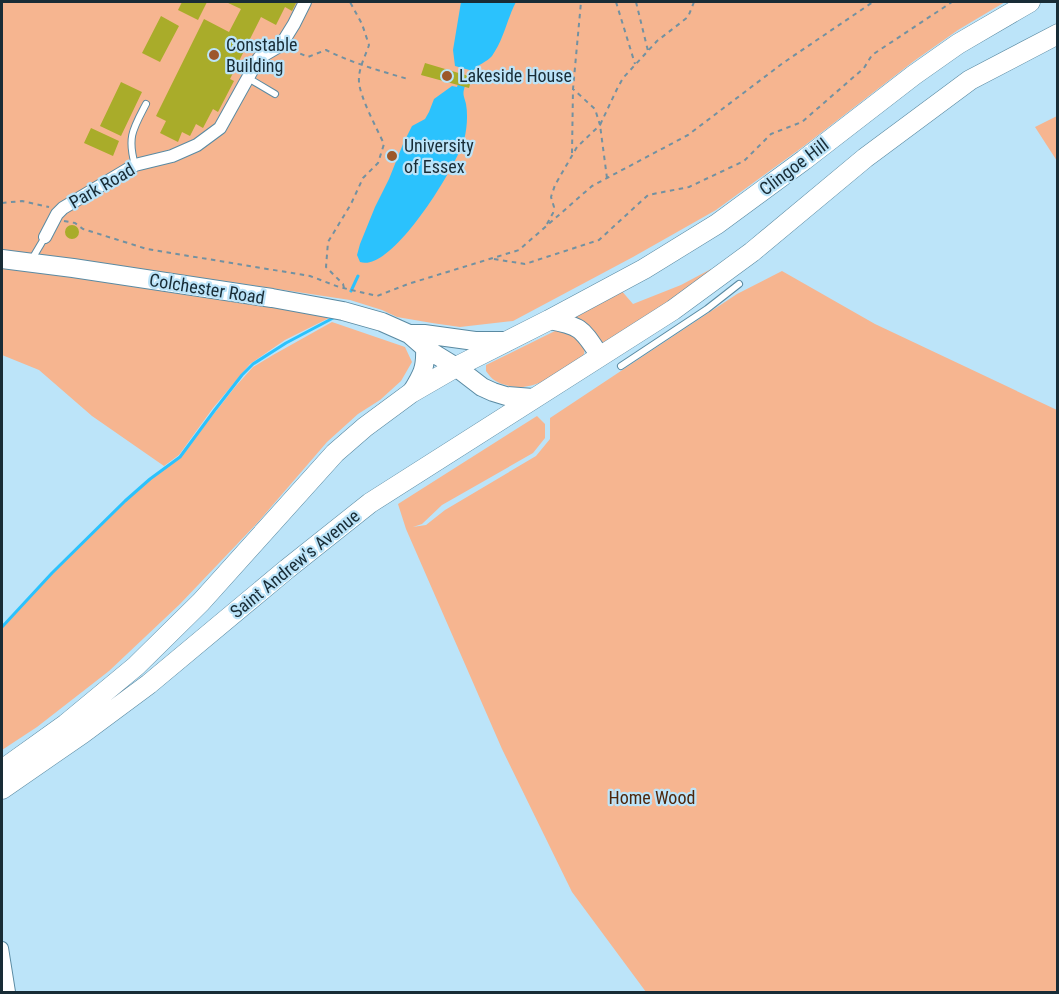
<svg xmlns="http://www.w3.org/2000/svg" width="1059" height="994" viewBox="0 0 1059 994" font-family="'Roboto Condensed',sans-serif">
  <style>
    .green { fill: #f6b590 }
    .water { fill: #2bc2fd }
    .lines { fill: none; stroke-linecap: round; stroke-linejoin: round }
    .stream { stroke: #2bc2fd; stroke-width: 3 }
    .building { fill: #a9ac2a }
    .service-casing { stroke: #5a8aa2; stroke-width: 8 }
    .minor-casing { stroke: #5a8aa2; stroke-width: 14 }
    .secondary-casing { stroke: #5a8aa2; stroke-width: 20 }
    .primary-casing { stroke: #5a8aa2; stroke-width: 21 }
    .path { stroke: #7291a1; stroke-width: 2; stroke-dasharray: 4.5 4.5; stroke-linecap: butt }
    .service { stroke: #fff; stroke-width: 6 }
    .minor { stroke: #fff; stroke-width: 12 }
    .secondary { stroke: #fff; stroke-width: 18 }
    .primary { stroke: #fff; stroke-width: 20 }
    .poi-dot { fill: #9d582b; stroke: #bce4f9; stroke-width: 2 }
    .labels { text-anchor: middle; stroke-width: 4.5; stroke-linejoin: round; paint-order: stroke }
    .poi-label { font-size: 18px; fill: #182c36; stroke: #bce4f9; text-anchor: start }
    .street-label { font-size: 18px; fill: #182c36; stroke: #bce4f9 }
    .park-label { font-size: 18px; fill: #4d260b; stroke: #bce4f9 }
  </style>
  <rect width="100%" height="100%" fill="#bce4f9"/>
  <path class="green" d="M2 2H1005L958 30 914 61 804 146 716 210 633 257 513 321 460 327 432 323 397 317 382 310 350 300 224 281 159 273 42 255 2 251Z
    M1057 116V161L1035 127Z
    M2 265 29 268 331 317 285 340 250 364 213 408 179 455 164 466 92 416 39 370 2 355Z
    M711 269 714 273 603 344C594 333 588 323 574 317L620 289 633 304 681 285Z
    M782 271 875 324 1057 410V992H646L572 892 502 749 406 529 398 504 537 416 545 424V438L533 453 442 505 422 524 413 527 426 525 445 510 536 456 550 439V418L737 294Z
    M332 322 405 347 412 362 401 381 380 400 358 414 327 442 259 521 180 604 109 671 37 727 2 750V627L52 573 125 501 150 479 180 457 235 387 253 367 273 355Z
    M559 329 577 334 585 348 584 354 581 358C559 372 536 392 509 386 497 383 492 380 486 371V365Z"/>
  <path class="water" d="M461 2H516C507 19 504 39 492 56 487 62 478 64 473 71L455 66 453 50Z
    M458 84 465 86C462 95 464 95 466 104 468 115 467 129 464 140 456 167 392 273 360 262L357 255 360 244 375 207 389 179 403 144 412 126 425 119 429 112 434 99 452 86 457 87Z"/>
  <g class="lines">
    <path class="stream" d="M351 291 358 276
      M2 627 52 573 125 501 150 479 180 457 214 411 242 375 253 364 286 343 335 317"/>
  </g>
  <path class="building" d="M182 2H207L198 20 178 10Z
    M226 2H292L296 3 292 11 285 7 276 25 261 17 230 79 234 81 218 112 213 109 203 128 196 124 190 136 182 132 178 142 160 133 166 121 156 116 204 19 229 32 241 9Z
    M161 16 179 26 160 62 142 53Z
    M425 63 472 77 469 88 421 75Z
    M121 82 142 92 121 136 100 126Z
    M91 128 119 141 113 156 84 143Z
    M65 232a7 7 0 1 1 14 0a7 7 0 1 1-14 0Z"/>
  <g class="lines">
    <defs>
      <path id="service" d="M248 78 275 94
        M135 165C127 137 133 129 146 104
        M32 259 45 237
        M621 366 707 309 739 284"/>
      <path id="minor" d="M45 237 57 214 63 208 135 165 172 156 197 145 220 128 259 58 281 45 294 24 305 2
        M2 948 9 992"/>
      <path id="secondary" d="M2 259 73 268 272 298 343 311 382 322 409 334 425 348 456 367 482 387 493 392 506 396 533 398
        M549 320C582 326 582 329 600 356
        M409 334H424L475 341H508
        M411 393C422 375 426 369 425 348"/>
      <path id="primary" d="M2 770 66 724 136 666 201 602 335 453 365 427 411 393 456 367 549 320 644 269 717 224 804 160 914 75 958 44 1030 2
        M2 789 83 733 149 684 287 569 370 503 673 310 752 252 865 158 970 80 1058 34"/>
    </defs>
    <use href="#service" class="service-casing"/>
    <use href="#minor" class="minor-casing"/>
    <use href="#secondary" class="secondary-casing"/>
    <use href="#primary" class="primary-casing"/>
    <path class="path" d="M616 2 635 64
      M636 2 648 51
      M292 50 308 57 326 50C352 63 380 71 408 79
      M572 153 573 89 581 2
      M607 178 600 125 617 89 623 78 646 53 657 41 688 17 694 2
      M2 203 22 201 49 207
      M64 221 75 223 83 229 147 249 310 276 339 287 377 296 408 284 519 250 592 186 688 135 783 63 873 2
      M547 224 553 213 554 207 551 197 555 185 577 147 600 125 595 109 573 89
      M494 259 525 264 599 240 648 195 689 187 744 161 771 134 802 122 864 68 872 55 952 2
      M344 288 343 284 326 267 328 242 351 204 363 178 378 163 384 144C377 129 360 97 359 82 358 69 365 57 369 45L362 24 350 2"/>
    <use href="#service" class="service"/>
    <use href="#minor" class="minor"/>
    <use href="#secondary" class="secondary"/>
    <use href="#primary" class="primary"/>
  </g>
  <g class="poi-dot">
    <circle cx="214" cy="55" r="6"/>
    <circle cx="447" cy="76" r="6"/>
    <circle cx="392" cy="156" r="6"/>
  </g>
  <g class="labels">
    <g class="poi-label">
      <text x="226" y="51">Constable<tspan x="226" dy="21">Building</tspan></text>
      <text x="459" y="82">Lakeside House</text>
      <text x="404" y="152">University<tspan x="404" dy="21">of Essex</tspan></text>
    </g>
    <g class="street-label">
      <text transform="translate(794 167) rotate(-37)" y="6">Clingoe Hill</text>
      <text transform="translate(102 186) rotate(-30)" y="6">Park Road</text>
      <text transform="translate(207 289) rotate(9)" y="6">Colchester Road</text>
      <text transform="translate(295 564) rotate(-39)" y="6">Saint Andrew's Avenue</text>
    </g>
    <g class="park-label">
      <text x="652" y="804">Home Wood</text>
    </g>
  </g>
  <rect width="1059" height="994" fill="none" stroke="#182c36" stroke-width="6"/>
</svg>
